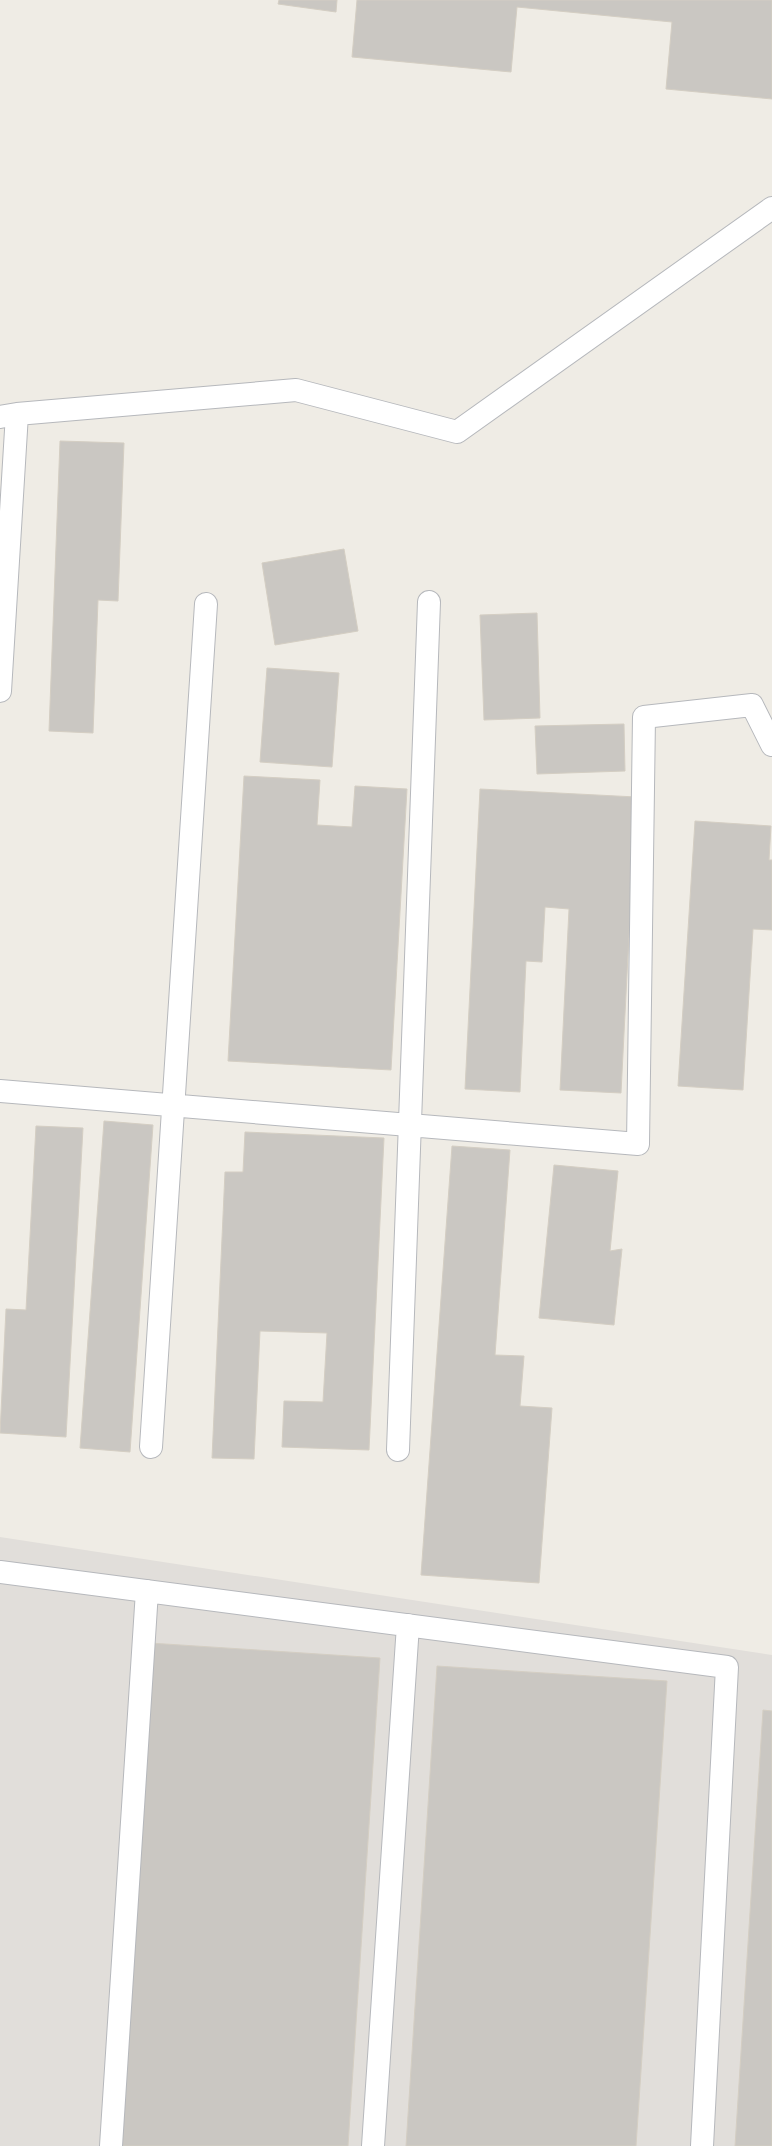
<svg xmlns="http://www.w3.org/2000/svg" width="772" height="2146" viewBox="0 0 772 2146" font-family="Cabin,sans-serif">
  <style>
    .industrial { fill: #e1deda }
    .building { fill: #cac7c2; stroke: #d4cec3 }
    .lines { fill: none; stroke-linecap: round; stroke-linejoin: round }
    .minor-casing { stroke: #b6b8bc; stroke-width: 24 }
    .minor { stroke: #fff; stroke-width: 22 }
  </style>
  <rect width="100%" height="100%" fill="#efece5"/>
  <path class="industrial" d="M0 1537 772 1655V2146H0Z"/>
  <path class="building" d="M279 0H337L336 12 278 4Z
    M357 0H772V99L666 89 672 22 517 7 511 72 352 57Z
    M60 441 124 443 118 601 98 600 93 733 49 731Z
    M344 549 358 631 275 645 262 563Z
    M537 613 540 718 484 720 480 615Z
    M267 668 339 673 332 767 260 762Z
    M624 724 625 771 537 774 535 726Z
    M244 776 320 780 317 825 352 827 355 786 407 789 391 1070 228 1061Z
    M480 789 636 797 621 1093 560 1090 569 909 545 907 542 962 526 961 520 1092 465 1089Z
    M695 821 771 826 769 860H772V930L753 929 743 1090 678 1086Z
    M104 1121 153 1125 130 1452 80 1448Z
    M36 1126 83 1128 66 1437 0 1433 6 1309 26 1310Z
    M245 1132 384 1138 369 1450 282 1447 284 1401 323 1402 327 1333 260 1331 254 1459 212 1458 225 1172H243Z
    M452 1146 510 1150 495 1355 524 1356 520 1406 552 1408 539 1583 421 1575Z
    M554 1165 618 1171 610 1251 622 1249 614 1325 539 1318Z
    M150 1643 380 1658 348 2146H117Z
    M437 1666 667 1681 636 2146H406Z
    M763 1710 772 1711V2146H735Z"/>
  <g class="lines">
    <defs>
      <path id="minor" d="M0 417 17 414 296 390 457 432 772 208
        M0 691 17 414
        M0 1091 638 1144 644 717 752 705 772 745
        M151 1447 206 604
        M398 1450 429 602
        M0 1572 727 1667 702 2146
        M111 2146 147 1591
        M373 2146 408 1625"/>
    </defs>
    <use href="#minor" class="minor-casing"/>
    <use href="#minor" class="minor"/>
  </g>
</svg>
